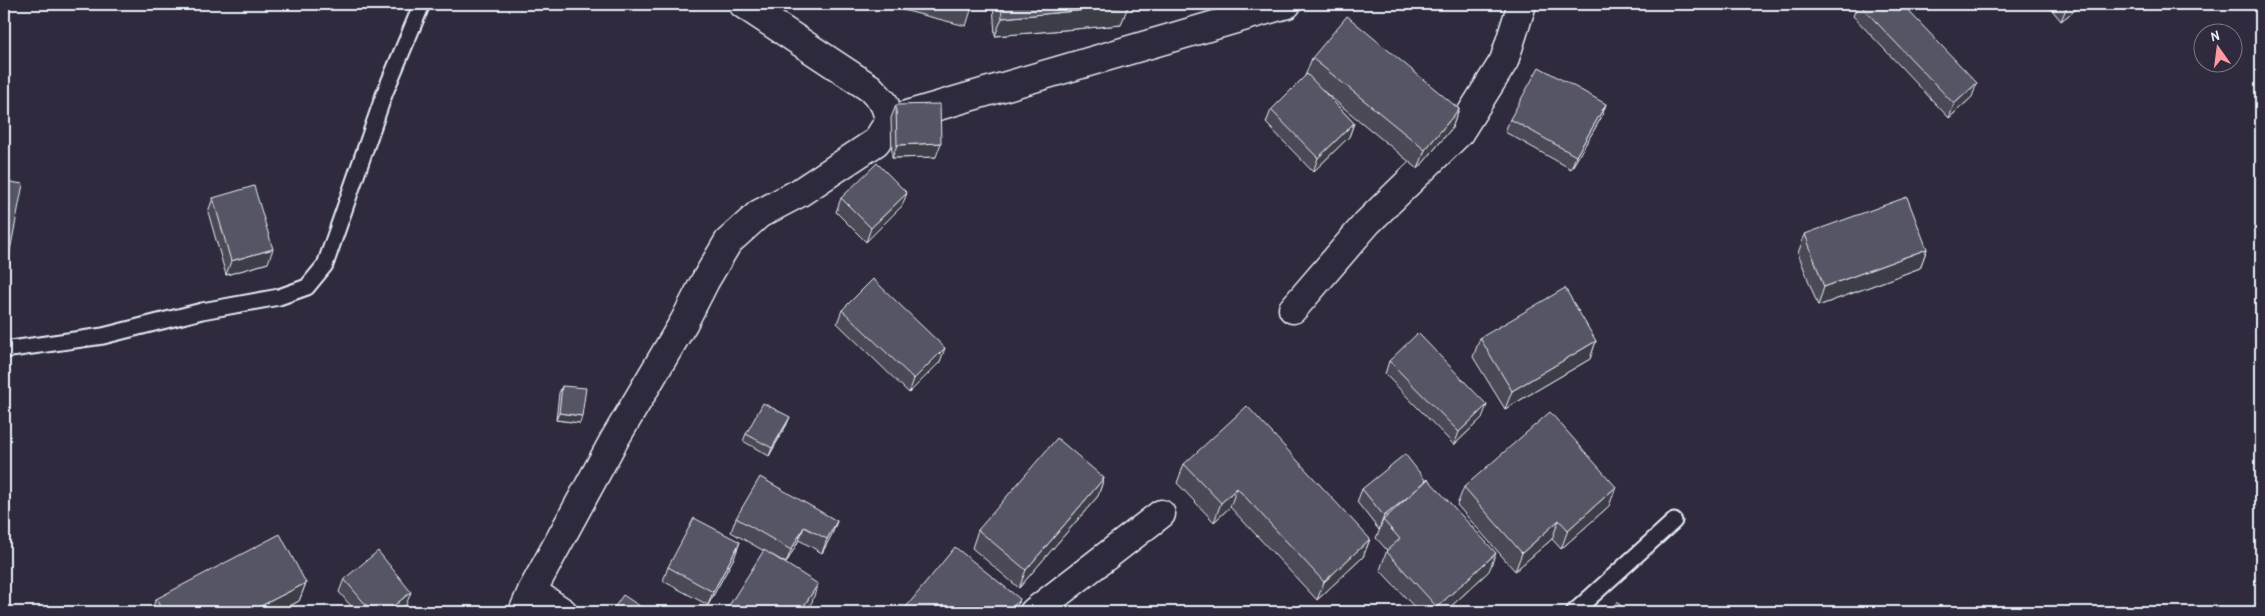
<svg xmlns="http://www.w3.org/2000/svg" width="2265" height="616" viewBox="0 0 2265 616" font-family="'Patrick Hand',sans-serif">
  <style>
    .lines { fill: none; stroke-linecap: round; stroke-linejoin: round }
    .lane-casing { stroke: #e8f1f8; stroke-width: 19 }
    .street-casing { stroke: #e8f1f8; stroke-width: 31 }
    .lane { stroke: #2f2a3d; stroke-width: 15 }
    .street { stroke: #2f2a3d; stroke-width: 28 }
    .wall { fill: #4b4957; stroke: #e8f1f8 }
    .shaded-wall { fill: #3d3c47; stroke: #e8f1f8 }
    .building { fill: #575565; stroke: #e8f1f8 }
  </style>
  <rect width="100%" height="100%" fill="#2f2a3d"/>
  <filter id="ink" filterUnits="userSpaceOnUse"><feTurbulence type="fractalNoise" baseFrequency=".02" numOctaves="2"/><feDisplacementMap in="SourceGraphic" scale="10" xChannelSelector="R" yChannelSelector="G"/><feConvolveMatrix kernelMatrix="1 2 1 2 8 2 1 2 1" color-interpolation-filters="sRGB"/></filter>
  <g filter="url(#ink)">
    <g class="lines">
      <defs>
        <path id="lane" d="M4 350 103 336 202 311 279 297 307 287 325 265 385 92 422 4
          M1574 612 1674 521"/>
        <path id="street" d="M743 4 870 88 884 103 890 120
          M1293 309 1367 223 1459 133 1504 61 1522 4
          M532 591 563 612
          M523 612 532 591 613 442 684 322 705 281 728 242 759 214 799 193 876 142 890 120 1287 4
          M1034 612 1161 514"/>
      </defs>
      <use href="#lane" class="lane-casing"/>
      <use href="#street" class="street-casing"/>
      <use href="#lane" class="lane"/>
      <use href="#street" class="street"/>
    </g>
    <path class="wall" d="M879 4H973L966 26Z
      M993 4H1128L1121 25 995 36Z
      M1858 4H1902L1972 97 1949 118 1853 16Z
      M2047 4H2083L2061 21Z
      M1312 58 1459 109 1452 128 1418 169 1322 90 1354 123 1349 137 1313 172 1266 123 1271 110 1305 76Z
      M1606 104 1601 118 1571 169 1505 132 1510 119Z
      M896 105 936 157 892 158 891 118Z
      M213 198 268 263 226 275 208 212Z
      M841 198 902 206 866 242 836 212Z
      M1805 234 1927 249 1920 268 1818 306 1798 253Z
      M842 310 940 362 909 393 837 323Z
      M1480 338 1596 341 1590 359 1505 409 1473 357Z
      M1389 361 1482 418 1454 445 1385 374Z
      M562 386 580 423 556 420 559 393Z
      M787 424 769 456 743 441 746 434Z
      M1184 464 1370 539 1363 557 1317 600 1230 507 1214 522 1177 483Z
      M1104 478 1098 496 1019 588 972 548 978 530Z
      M1464 487 1609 506 1561 549 1552 539 1515 571 1457 505Z
      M1362 489 1489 571 1445 612H1419L1380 570 1387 550 1376 538 1380 529 1379 530 1357 502Z
      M736 518 837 521 832 534 822 553 799 540 786 563 772 555 812 602 764 551 731 532Z
      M735 556 708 605 663 581 668 567Z
      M344 579 406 605 397 612H356L339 592Z
      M306 583 299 601 278 612H151L156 599Z"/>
    <path class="shaded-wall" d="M2068 4H2083L2061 21Z
      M1128 6 1121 25 995 36 1002 18Z
      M1977 83 1972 97 1949 118 1954 104Z
      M1606 104 1601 118 1571 169 1576 156Z
      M1459 109 1452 128 1418 169 1425 150Z
      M1354 123 1349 137 1313 172 1318 158Z
      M941 143 936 157 892 158 897 145Z
      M907 193 902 206 866 242 871 228Z
      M273 249 268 263 226 275 231 261Z
      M1927 249 1920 268 1818 306 1824 287Z
      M1596 341 1590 359 1505 409 1512 391Z
      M945 348 940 362 909 393 914 379Z
      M1487 405 1482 418 1454 445 1459 432Z
      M559 413 582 416 580 423 556 420Z
      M790 417 787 424 769 456 772 448Z
      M1104 478 1098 496 1019 588 1026 570Z
      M1427 482 1383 520 1379 530 1384 516Z
      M1616 487 1609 506 1561 549 1568 530Z
      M1237 488 1230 507 1214 522 1221 503Z
      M1559 520 1552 539 1515 571 1522 553Z
      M837 521 832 534 822 553 827 539Z
      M804 527 799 540 786 563 791 550Z
      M1370 539 1363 557 1317 600 1324 582Z
      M740 542 735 556 708 605 713 592Z
      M1496 553 1489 571 1445 612H1435L1437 607Z
      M306 583 299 601 278 612H249Z
      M818 584 812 602 805 612H800Z
      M411 592 406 605 397 612H386Z
      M1020 599 1015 612H1008Z"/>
    <path class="building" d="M958 4H973L972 8Z
      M1001 4H1128V6L1002 18Z
      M1859 4H1902L1977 83 1954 104Z
      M1347 16 1459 109 1425 150 1312 58Z
      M1539 67 1606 104 1576 156 1510 119Z
      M1307 74 1354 123 1318 158 1271 110Z
      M940 104 941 143 897 145 896 105Z
      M877 163 907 193 871 228 841 198Z
      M4 181 23 184 4 282Z
      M254 186 273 249 231 261 213 198Z
      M1907 197 1927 249 1824 287 1805 234Z
      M873 279 945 348 914 379 842 310Z
      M1565 288 1596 341 1512 391 1480 338Z
      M1418 333 1487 405 1459 432 1389 361Z
      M562 386 586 388 582 416 559 413Z
      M763 403 790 417 772 448 746 434Z
      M1247 406 1370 539 1324 582 1237 488 1221 503 1184 464Z
      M1550 412 1616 487 1568 530 1559 520 1522 553 1464 487Z
      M1057 438 1104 478 1026 570 978 530Z
      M1405 454 1426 481 1409 496 1384 516 1362 489Z
      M760 477 837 521 827 539 804 527 791 550 736 518Z
      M1428 479 1496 553 1437 607 1386 551 1400 539 1383 520Z
      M694 518 740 542 713 592 668 567Z
      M280 534 306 583 249 612H163L156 599Z
      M955 547 1020 599 1008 612H902Z
      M764 550 818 584 800 612H725Z
      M378 551 411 592 386 612H372L344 579Z
      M623 595 649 612H611Z
      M1617 602 1628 612H1607Z"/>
  </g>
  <rect width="2265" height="616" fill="none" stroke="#2f2a3d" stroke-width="20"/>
  <rect x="10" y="10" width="2245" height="596" fill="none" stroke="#e8f1f8" stroke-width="2" filter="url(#ink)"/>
  <g transform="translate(2218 48) rotate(346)"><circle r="24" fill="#2f2a3d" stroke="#797a88"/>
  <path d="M0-4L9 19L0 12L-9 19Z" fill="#ff9aa2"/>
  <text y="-8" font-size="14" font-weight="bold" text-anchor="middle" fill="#e8f1f8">N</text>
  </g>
</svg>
